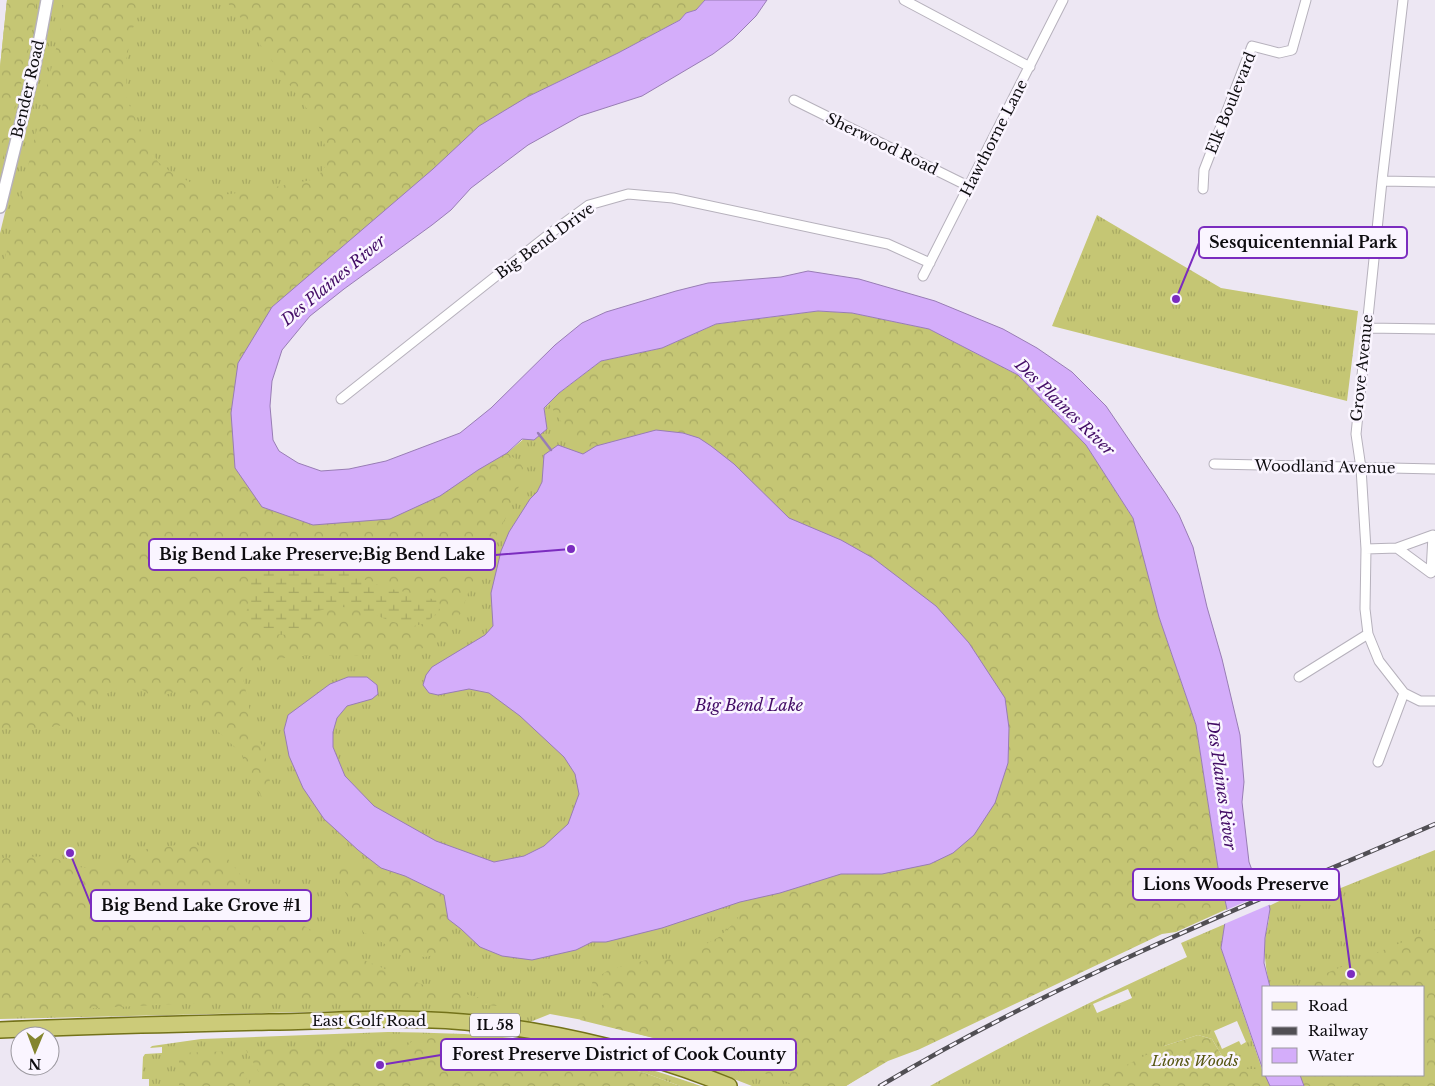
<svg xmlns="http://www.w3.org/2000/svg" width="1435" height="1086" viewBox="0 0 1435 1086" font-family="'Libre Baskerville',serif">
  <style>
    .grass { fill: url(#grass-tufts); fill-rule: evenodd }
    .forest { fill: url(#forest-crowns) }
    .wetland { fill: url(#wetland-marsh) }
    .water { fill: #d4adfa; stroke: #987db4 }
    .pier { fill: #ede7f3 }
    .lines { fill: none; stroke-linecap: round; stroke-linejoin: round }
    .stream { stroke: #987db4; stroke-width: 2.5 }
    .minor-casing { stroke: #b6b1bc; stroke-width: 11 }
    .tertiary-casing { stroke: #b6b1bc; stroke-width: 14 }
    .primary-casing { stroke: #737219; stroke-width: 18 }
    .minor { stroke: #fff; stroke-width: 9 }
    .tertiary { stroke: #fff; stroke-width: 11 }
    .primary { stroke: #cccb79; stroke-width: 15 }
    .rail-casing { stroke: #514f54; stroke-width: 4.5 }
    .rail { stroke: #faf5ff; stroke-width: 2.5; stroke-dasharray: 8; stroke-linecap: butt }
    .labels { text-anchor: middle; stroke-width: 5; stroke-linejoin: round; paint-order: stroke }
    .shield { fill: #faf5ff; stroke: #545257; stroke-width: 1 }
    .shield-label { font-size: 14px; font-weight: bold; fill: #0d0c0f }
    .street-label { font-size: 15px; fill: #0d0c0f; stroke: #faf5ff }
    .park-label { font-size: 15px; font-style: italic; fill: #585815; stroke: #faf5ff }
    .water-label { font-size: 16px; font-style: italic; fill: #430c66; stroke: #faf5ff }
    .leader { fill: none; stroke: #7b2cbf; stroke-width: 2 }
    .callout-dot { fill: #7b2cbf; stroke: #faf5ff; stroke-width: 2 }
    .callout { fill: #faf5ff; stroke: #7b2cbf; stroke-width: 2 }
    .callout-label { font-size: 16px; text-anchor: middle; font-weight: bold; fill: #0d0c0f }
  </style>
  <defs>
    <pattern id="grass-tufts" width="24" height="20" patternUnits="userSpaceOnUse" patternTransform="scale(1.25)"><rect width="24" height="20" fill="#c5c674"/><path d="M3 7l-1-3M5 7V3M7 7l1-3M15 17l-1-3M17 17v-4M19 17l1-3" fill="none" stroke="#a8a963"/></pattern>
    <pattern id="forest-crowns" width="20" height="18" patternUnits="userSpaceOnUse" patternTransform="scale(1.25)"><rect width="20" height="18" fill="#c5c674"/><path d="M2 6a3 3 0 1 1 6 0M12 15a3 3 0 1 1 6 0" fill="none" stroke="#a8a963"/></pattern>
    <pattern id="wetland-marsh" width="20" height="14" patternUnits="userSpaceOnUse" patternTransform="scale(1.25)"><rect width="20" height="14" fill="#c5c674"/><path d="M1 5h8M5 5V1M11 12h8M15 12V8" fill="none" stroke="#a8a963"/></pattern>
  </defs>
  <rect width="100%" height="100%" fill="#ede7f3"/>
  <path class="grass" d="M7 0H41L29 65 0 182V67Z
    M53 0H705L527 97 272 307 262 507 507 453 546 420 544 409 559 393 1133 518 1159 617 1077 937 846 1086H752L695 1064 700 1051 682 1045 588 1021 550 1014 530 1022 472 1014 347 1011 0 1019V233L43 58Z
    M1097 215 1221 288 1358 311 1347 401 1052 326Z
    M1435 850V1086H930C1014 1039 1100 997 1187 957L1181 943 1225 924 1221 948 1262 1069H1264V1075H1424V987H1270C1266 971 1264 957 1265 941 1266 929 1271 918 1269 906L1306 888 1311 900ZM1128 989 1132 998 1097 1013 1093 1004ZM1237 1021 1246 1042 1241 1045 1239 1041 1222 1049 1214 1031ZM1198 1035 1212 1039 1222 1056 1225 1069 1164 1046Z
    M388 1032C436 1033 485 1033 532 1041 590 1051 646 1067 701 1086H680L645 1073 568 1053 668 1086H149V1079H142L143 1057 145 1054 162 1053V1047L150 1048 152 1046 201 1039Z"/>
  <path class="forest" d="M7 0H37L26 65 0 169V67Z
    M64 0H145L133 28 126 61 127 100 146 142 158 162 172 173 208 191 222 195 260 190 316 179 327 164 325 146 318 124 241 18 225 0H705L696 10 686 13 680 20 618 53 527 97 479 126 433 169 272 307 235 468 262 507 313 525 478 470 507 453 520 462 525 472 505 519 469 590 461 613 446 633 433 644 416 651 384 655 295 656 260 663 243 664 242 673 249 706 250 727 264 748 272 793 271 800 265 801 255 787 242 754 208 722 201 704 186 688 165 695 151 696 140 688 125 685 102 696 64 725 31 730 0 729V276L14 225 60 32Z
    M818 311 852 313 929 329 1018 375 1086 445 1133 518 1159 617 1196 725 1219 874 1227 909 1176 932 1162 934 920 1049 888 1061 846 1086H797L766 1074 757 1067 732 1051 707 1045H682L580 1020 583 1016C595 1014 607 1013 605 997L593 988 592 981 610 969 647 960 678 959 689 953 719 937 736 921 748 900 841 874H882L930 864 953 853 911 586 873 558 841 540 789 518 734 464 596 446 590 449 567 430 549 404 559 393 601 361 662 348 716 324Z
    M193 843 214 852 224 854 252 889 270 904 297 922 366 961 433 989 469 995 492 1001 497 1006 456 1002 397 999 176 1004 0 1013V858L49 856 79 867 95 869 122 863 146 849Z
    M347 865 381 868 405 876 444 895 450 936 447 947 438 954 425 957 405 955 363 932 340 881 339 870Z
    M1435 929V1086H1304L1300 1075H1424V987H1292Z
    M1198 1035 1212 1039 1222 1056 1225 1069H1262L1270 1086H1085L1164 1046Z
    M437 1037 471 1046 485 1041 568 1053 645 1073 680 1086H267L246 1050 407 1046 412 1041Z
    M234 1051 250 1086H179V1053Z"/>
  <path class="wetland" d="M315 560 386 588 415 594 439 601 440 610 426 623 414 626 393 622 368 612 338 606 318 611C316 615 314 622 311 625 297 640 270 634 252 630L246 616 251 581 271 562Z"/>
  <path class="water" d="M705 0H767L756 16 733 39 713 54 642 96 580 116 528 145 471 188 451 210 432 225 344 289 310 316 282 350 272 381 270 406 273 440 279 451 298 463 321 471 349 469 386 461 460 433 491 408 555 345 582 323 606 312 676 291 708 283 781 277 808 271 859 279 935 301 1003 329 1037 348 1072 372 1106 406 1166 494 1179 515 1193 547 1207 607 1222 659 1240 735 1244 782 1242 802 1249 862 1256 881 1266 893 1270 909 1265 938 1264 963 1270 987H1264V1073L1221 948 1227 909 1219 874 1196 725 1159 617 1133 518 1086 445 1018 375 929 329 852 313 818 311 716 324 662 348 601 361 559 393 544 408 547 429 534 440 522 439 507 453 478 470 440 496 390 519 313 525 262 507 235 468 231 413 238 363 272 307 433 169 479 126 527 97 618 53 680 20 686 13 696 10Z
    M656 430 683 433 699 438 711 446 734 464 789 518 841 540 873 558 936 606 969 643 1005 698 1009 728 1008 763 995 803 974 835 953 853 930 864 882 874H841L780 893 740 902 662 928 606 942H592L576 950 532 960 502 956 480 947 461 929 448 919 444 895 405 876 381 868 358 850 324 819 303 788 289 756 284 730 288 715 330 684 348 677H367L377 685 378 694 372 699 347 706 337 718 333 732V747L345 776 374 806 436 841 494 862 524 856 544 846 568 824 579 794 575 774 564 757 520 716 489 693 469 689 438 695 429 693 423 685 426 675 432 667 485 635 493 626 491 593 501 551 509 532 530 499 537 492 542 482 544 455 558 445 583 454 596 446Z
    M1265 1075H1300L1304 1086H1270Z"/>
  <path class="pier" d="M1268 892 1271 904 1222 925 1224 911Z"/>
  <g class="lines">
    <path class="stream" d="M538 433 551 450"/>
    <defs>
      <path id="minor" d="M904 0 1030 67
        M1403 0 1382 181 1356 434 1361 468 1366 549 1365 609 1368 634 1379 661 1404 693 1420 701H1435
        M794 100 970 187
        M1382 181 1435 182
        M1203 189 1204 170 1252 46 1279 53 1292 50 1306 0
        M923 276 1063 0
        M1366 328 1435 329
        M341 399 548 235 589 205 628 194 673 198 888 244 930 263
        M1214 464 1435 469
        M1366 549 1397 548 1433 535 1431 573 1397 548
        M1299 677 1368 634
        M1378 762 1404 693"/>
      <path id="tertiary" d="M0 207 34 70 47 0"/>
      <path id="primary" d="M0 1030C90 1026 179 1024 269 1022 340 1021 413 1015 484 1024 564 1033 654 1055 729 1086"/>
    </defs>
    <use href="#minor" class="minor-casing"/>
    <use href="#tertiary" class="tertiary-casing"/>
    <use href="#primary" class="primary-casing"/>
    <use href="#minor" class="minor"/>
    <use href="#tertiary" class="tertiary"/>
    <use href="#primary" class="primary"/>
    <defs>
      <path id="rail" d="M880 1086C1056 981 1247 905 1435 824"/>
    </defs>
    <use href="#rail" class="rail-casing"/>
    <use href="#rail" class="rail"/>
  </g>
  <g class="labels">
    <rect class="shield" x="470" y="1013.5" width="50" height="23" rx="4"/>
    <g class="shield-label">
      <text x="495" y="1030">IL 58</text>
    </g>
    <g class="street-label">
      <text transform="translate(28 89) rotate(-77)" y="5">Bender Road</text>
      <text transform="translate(1231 103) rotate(-68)" y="5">Elk Boulevard</text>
      <text transform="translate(994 138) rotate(-63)" y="5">Hawthorne Lane</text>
      <text transform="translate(882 144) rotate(26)" y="5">Sherwood Road</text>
      <text transform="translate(545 241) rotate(-36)" y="5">Big Bend Drive</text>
      <text transform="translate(1362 368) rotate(-84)" y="5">Grove Avenue</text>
      <text transform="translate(1325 467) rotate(1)" y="5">Woodland Avenue</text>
      <text x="369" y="1026">East Golf Road</text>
    </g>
    <g class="park-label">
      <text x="1195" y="1066">Lions Woods</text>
    </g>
    <g class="water-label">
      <text transform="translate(333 280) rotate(-40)" y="6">Des Plaines River</text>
      <text transform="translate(1065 407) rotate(44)" y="6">Des Plaines River</text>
      <text x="749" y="711">Big Bend Lake</text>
      <text transform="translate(1222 785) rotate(82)" y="6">Des Plaines River</text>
    </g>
  </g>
  <path class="leader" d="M1176 299L1199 243M571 549L495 555M1351 974L1339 884M70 853L91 905M380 1065L441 1055"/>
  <g class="callout-dot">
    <circle cx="1176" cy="299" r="5"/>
    <circle cx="571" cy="549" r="5"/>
    <circle cx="1351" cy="974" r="5"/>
    <circle cx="70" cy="853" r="5"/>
    <circle cx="380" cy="1065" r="5"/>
  </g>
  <g class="callout">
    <rect x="1199" y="227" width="208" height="31" rx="5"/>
    <rect x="149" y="539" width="346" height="31" rx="5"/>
    <rect x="1133" y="869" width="206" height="31" rx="5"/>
    <rect x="91" y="890" width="220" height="31" rx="5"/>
    <rect x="441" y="1039" width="355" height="31" rx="5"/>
  </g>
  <g class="callout-label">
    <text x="1303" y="248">Sesquicentennial Park</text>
    <text x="322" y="560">Big Bend Lake Preserve;Big Bend Lake</text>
    <text x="1236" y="890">Lions Woods Preserve</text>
    <text x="201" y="911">Big Bend Lake Grove #1</text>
    <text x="619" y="1060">Forest Preserve District of Cook County</text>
  </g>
  <rect x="1262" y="986" width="162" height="90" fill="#faf5ff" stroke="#9b989f"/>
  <rect x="1272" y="1002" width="25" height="8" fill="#cccb79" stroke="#9b989f"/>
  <text x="1308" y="1011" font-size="15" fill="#0d0c0f">Road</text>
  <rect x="1272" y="1027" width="25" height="8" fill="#514f54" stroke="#9b989f"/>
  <text x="1308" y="1036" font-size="15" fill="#0d0c0f">Railway</text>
  <rect x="1272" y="1048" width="25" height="15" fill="#d4adfa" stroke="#9b989f"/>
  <text x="1308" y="1061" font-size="15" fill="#0d0c0f">Water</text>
  <g transform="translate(35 1051) rotate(181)"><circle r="24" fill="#faf5ff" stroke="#9b989f"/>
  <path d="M0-4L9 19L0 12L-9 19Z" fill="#84852e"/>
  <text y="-8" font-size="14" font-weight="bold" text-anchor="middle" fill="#0d0c0f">N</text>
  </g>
</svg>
